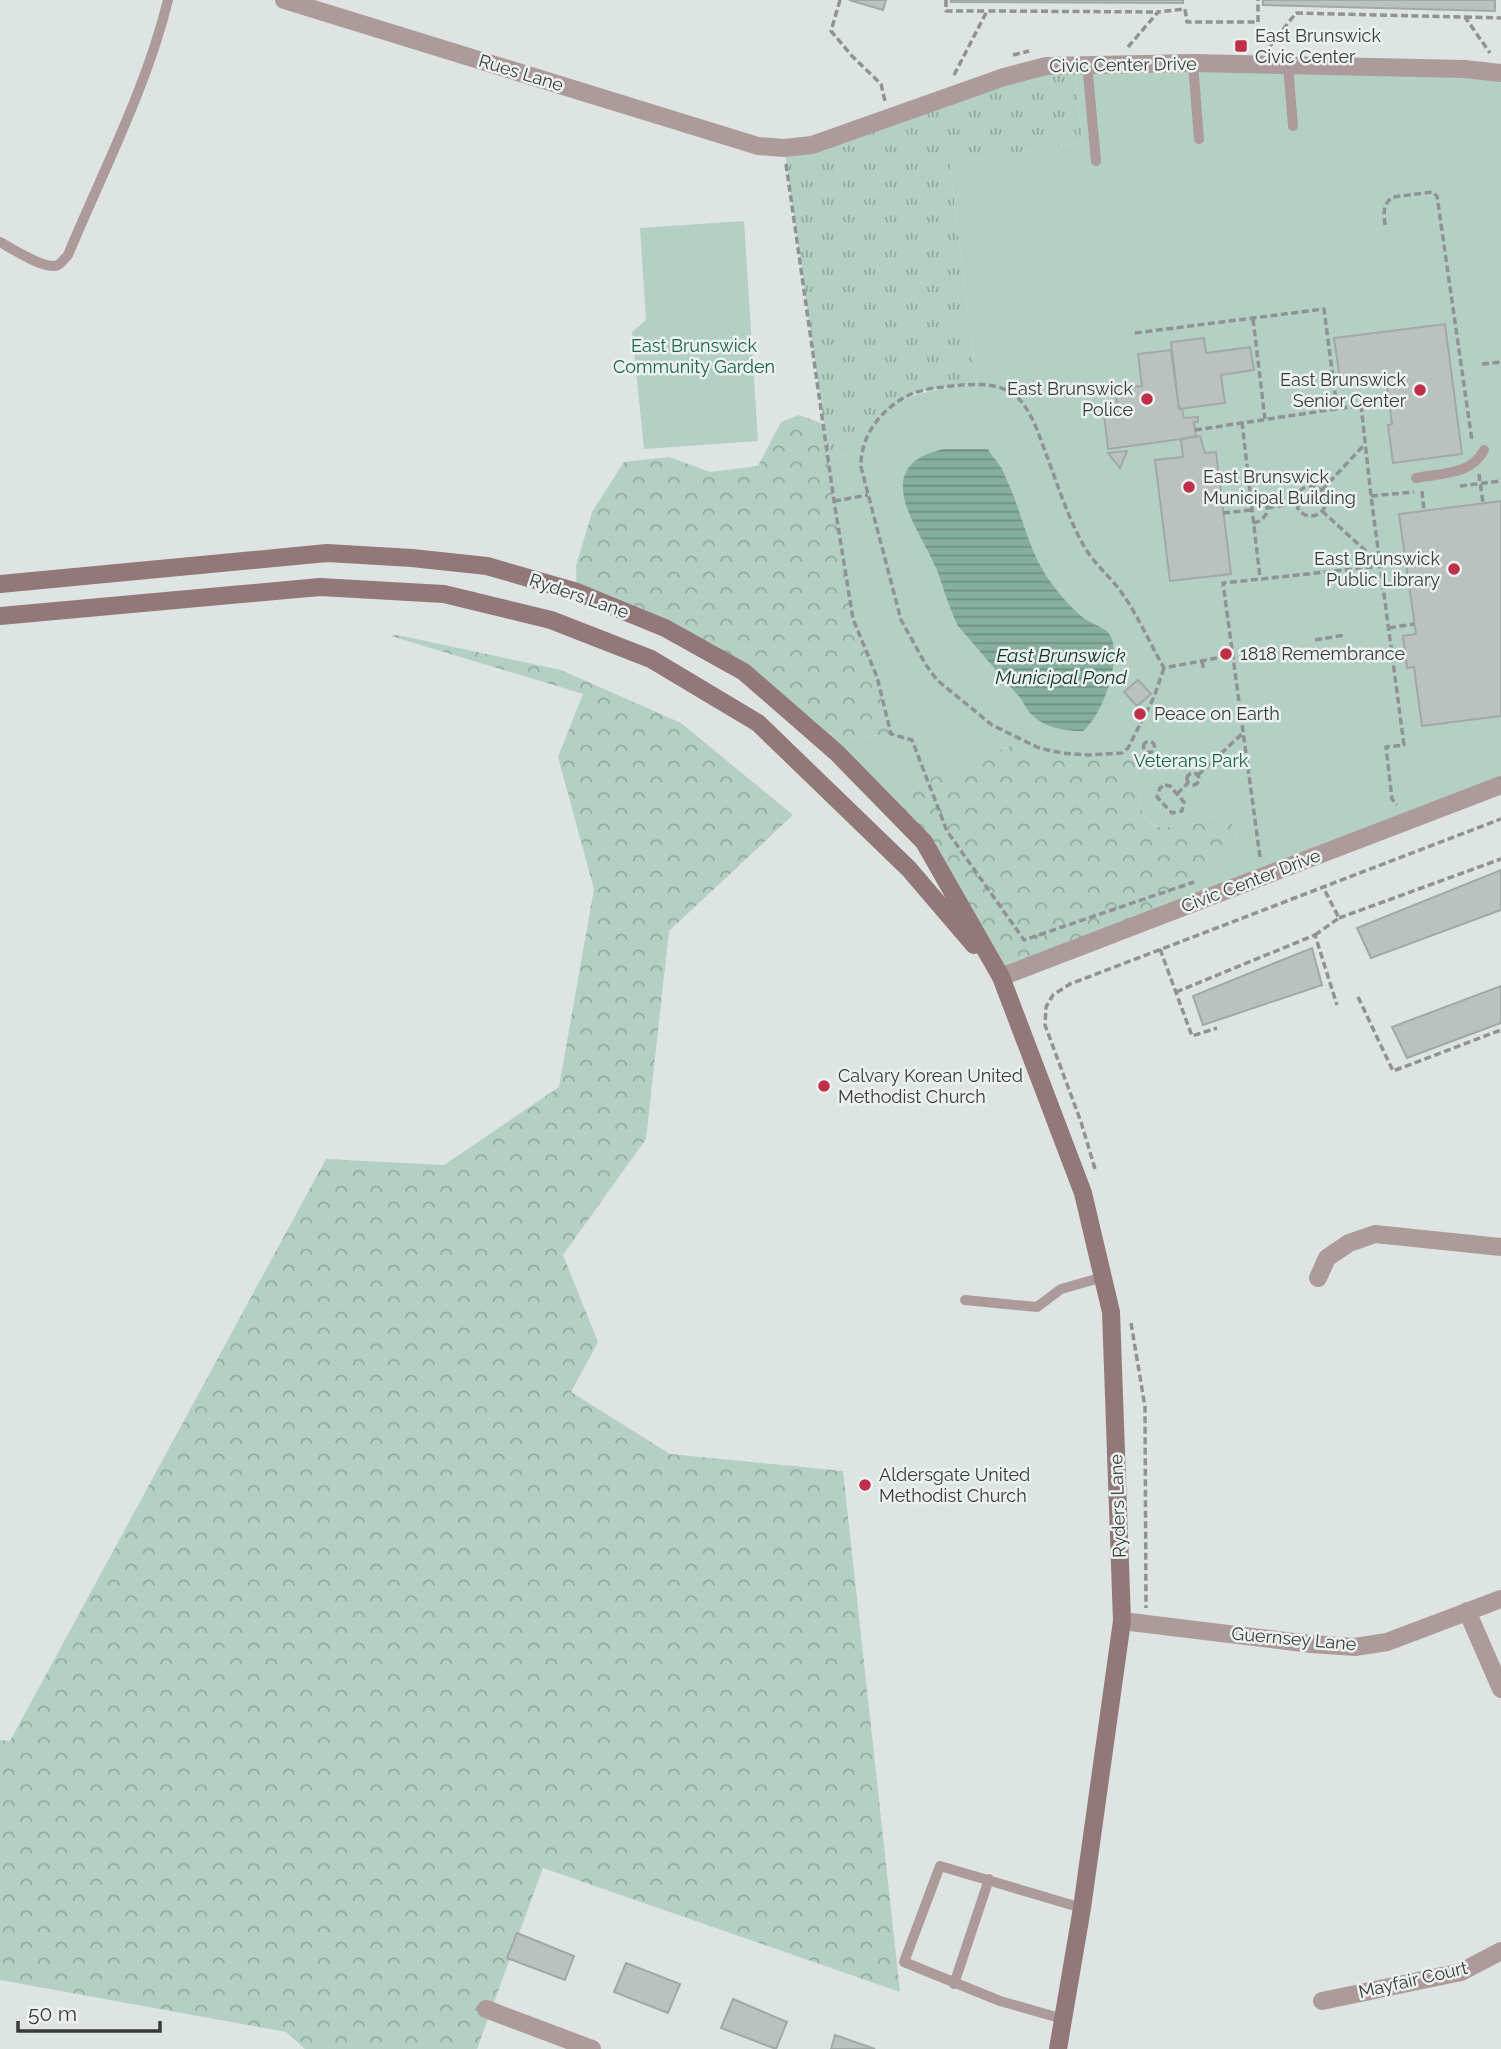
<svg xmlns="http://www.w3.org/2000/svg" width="1501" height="2049" viewBox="0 0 1501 2049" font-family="Raleway,sans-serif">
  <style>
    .grass { fill: url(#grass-tufts) }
    .forest { fill: url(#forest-crowns) }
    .green { fill: #b4d0c4 }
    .water { fill: url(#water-rules) }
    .building { fill: #bbc1be; stroke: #a2a8a5; stroke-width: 2 }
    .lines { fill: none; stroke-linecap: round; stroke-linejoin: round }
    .path { stroke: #8f9492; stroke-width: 3.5; stroke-dasharray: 7 3.5; stroke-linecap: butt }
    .service { stroke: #ad9b9b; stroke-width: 10 }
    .minor { stroke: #ad9b9b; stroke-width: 18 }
    .secondary { stroke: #937879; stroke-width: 18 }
    .poi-dot { fill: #c02f4a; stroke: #ebf1ee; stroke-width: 2.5 }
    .labels { text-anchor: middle; stroke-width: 5; stroke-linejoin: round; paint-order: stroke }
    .poi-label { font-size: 18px; fill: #383b3a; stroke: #ebf1ee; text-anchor: start }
    .street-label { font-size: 18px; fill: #383b3a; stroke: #ebf1ee }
    .park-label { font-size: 18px; fill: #1a634c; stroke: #ebf1ee }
    .water-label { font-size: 19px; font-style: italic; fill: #0d3226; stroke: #ebf1ee }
  </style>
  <defs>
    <pattern id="grass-tufts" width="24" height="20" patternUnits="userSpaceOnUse" patternTransform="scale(1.75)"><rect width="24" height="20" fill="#b4d0c4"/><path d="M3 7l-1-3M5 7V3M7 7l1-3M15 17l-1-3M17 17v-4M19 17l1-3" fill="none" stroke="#93aaa0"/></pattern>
    <pattern id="forest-crowns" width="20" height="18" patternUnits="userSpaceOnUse" patternTransform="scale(1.75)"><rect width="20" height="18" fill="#b4d0c4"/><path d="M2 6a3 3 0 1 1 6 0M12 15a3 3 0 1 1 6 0" fill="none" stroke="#93aaa0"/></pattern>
    <pattern id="water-rules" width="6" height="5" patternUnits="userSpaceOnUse" patternTransform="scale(1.75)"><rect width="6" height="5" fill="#87af9f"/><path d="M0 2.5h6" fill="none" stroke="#6f9083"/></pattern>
  </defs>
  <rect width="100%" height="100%" fill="#dee4e1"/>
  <path class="grass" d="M1073 64 1083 142 950 164 972 348 978 384 927 390 909 395 864 441 860 452 829 458 784 148Z"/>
  <path class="forest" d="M799 415 824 424 834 501 853 619 877 677 891 734 851 738 810 729 744 672 577 592 576 566 592 512 624 462 669 457 710 472 758 466 781 422Z
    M397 635 561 670 681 723 793 815 669 931 646 1139 563 1255 598 1342 571 1392 670 1454 843 1471 900 1992 543 1868 477 2049H305L286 2032 0 1980V1740L10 1741 326 1159 444 1165 559 1087 594 889 558 757 583 694 391 636Z
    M1083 731 1133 749 1142 811 1150 823 1159 827H1186L1214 816 1233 824 1237 837 1217 865 1176 888 1156 918 1001 977 924 842 891 808 928 779 1015 744 1036 753Z"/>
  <path class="green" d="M1073 64 1501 73V785L1156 918 1176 888 1217 865 1237 837 1232 824 1214 816 1186 827H1159L1150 823 1142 811 1133 749 1128 748 1122 753 1088 755 1051 751 1036 753 1015 744 928 779 891 808 810 729 851 738 891 734 877 677 853 619 834 501 829 458 860 452C881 391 925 392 978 384L972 348 950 164 1083 142Z
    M744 221 758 441 644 449 632 332 646 320 640 228Z"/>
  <path class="water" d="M944 449H988C991 456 996 459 1000 466 1004 471 1006 479 1009 485 1024 519 1029 554 1052 584 1061 596 1073 610 1085 619 1094 625 1106 627 1111 637 1122 661 1102 716 1083 731 1057 731 1033 725 1022 700L958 626C949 608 944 589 937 570 918 526 867 466 944 449Z"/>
  <path class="building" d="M849 0H886L883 10Z
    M951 0H1183V3L951 2Z
    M1263 0H1495V11L1263 5Z
    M1445 324 1462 454 1393 463 1388 425 1392 424 1386 380 1341 386 1334 338Z
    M1204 338 1206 353 1250 347 1254 370 1221 375 1225 403 1179 409 1171 342Z
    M1171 350 1179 409H1182L1184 418 1198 417V422H1194L1196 437 1108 449 1104 414 1118 411 1115 389 1142 386 1138 354Z
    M1196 436H1200L1205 453 1216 452 1231 574 1170 581 1155 460 1183 457 1181 439Z
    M1127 451 1120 468 1108 453Z
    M1501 501V716L1422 726 1414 667 1407 668 1403 636 1416 634 1399 514Z
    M1138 680 1151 694 1137 706 1124 692Z
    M1501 870V910L1371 958 1357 928Z
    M1312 948 1322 985 1203 1025 1193 996Z
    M1501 986V1023L1407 1058 1392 1027Z
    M517 1933 574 1956 565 1980 507 1958Z
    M626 1963 680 1984 668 2013 614 1992Z
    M733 1999 787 2022 776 2049 721 2028Z
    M835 2035 875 2049H831Z"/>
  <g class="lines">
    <path class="path" d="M840 0 831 31 852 56 881 84 885 101
      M946 0V11H987
      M1465 17 1501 18
      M1270 46 1296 13 1465 17 1490 53
      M1128 47 1158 12 1185 9 1187 22H1258V0
      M1013 55 1029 51
      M954 75 987 11 1158 12
      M786 164 834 501 853 619 877 677 891 734 912 740 947 831 1024 940 1194 882
      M1385 225C1384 214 1382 204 1393 197L1432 192 1437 196 1472 441
      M1253 319 1265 419
      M1135 333 1324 309 1337 409
      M1482 364 1501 362
      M1361 405 1371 496 1404 745 1386 747 1392 799 1397 805
      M1242 422 1260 578
      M1195 430 1389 401
      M1479 474 1483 503
      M1296 501a15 15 0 1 1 30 0a15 15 0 1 1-30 0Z
      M1460 486 1501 481
      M1322 490 1365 444
      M1422 491 1424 511
      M1249 493 1263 497C1271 508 1267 521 1253 523
      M1371 496 1414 492
      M834 501 868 495
      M1267 508 1296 503
      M1322 511 1380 564
      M1223 513 1251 510
      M1389 628 1414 624
      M1315 640 1345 635
      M1202 661 1204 671
      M1164 668 1154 697 1128 748 1122 753 1088 755 1062 753 1039 748 992 725 937 680 926 665 901 620 861 467C860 436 881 409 909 395 924 388 945 387 961 385 981 384 1000 383 1017 397 1033 412 1040 439 1048 459 1059 489 1069 520 1085 548 1095 564 1108 575 1119 589 1137 613 1149 642 1164 668L1233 655
      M1143.5 747a5.5 5.5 0 1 1 11 0a5.5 5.5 0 1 1-11 0Z
      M1187 779a6 6 0 1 1 12 0a6 6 0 1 1-12 0Z
      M1198 775 1244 732
      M1165 785 1170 786 1184 802 1182 811 1172 813 1157 797 1160 788Z
      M1177 794 1188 783
      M1260 857 1223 583 1382 566
      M1339 918 1501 859
      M1315 935 1339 918 1323 887
      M1160 949 1192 1036 1217 1028
      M1176 992 1315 935 1337 1005
      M1358 997 1393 1071 1501 1030
      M1095 1169 1081 1122 1045 1025 1046 1007 1053 995 1070 984 1501 819
      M1131 1323 1145 1407 1146 1608"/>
    <path class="service" d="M1193 63 1199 139
      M1087 64 1096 161
      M1288 66 1293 126
      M0 242C12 249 41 267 54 266 60 266 64 259 68 255 103 171 146 89 168 0
      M1416 478C1442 473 1471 475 1484 450
      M965 1300 1037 1307 1061 1289 1103 1277
      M954 1984 989 1879
      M1063 2019 1000 2001 904 1962 940 1866 1082 1908"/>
    <path class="minor" d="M284 0 758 146 784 148 812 145 1004 77 1046 66 1193 63 1465 69 1501 73
      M1001 977 1501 785
      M1318 1278 1327 1258 1349 1243 1375 1234 1501 1247
      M1467 1611 1501 1689
      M1122 1621 1311 1644 1355 1647 1387 1642 1501 1599
      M1322 2001 1461 1972 1501 1951
      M486 2009 592 2049"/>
    <path class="secondary" d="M0 584 327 553 412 558 487 566 577 592 665 628 744 672 837 753 924 842 1001 977 1083 1193 1111 1312 1122 1621 1082 1908 1058 2049
      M0 616 320 587 444 594 551 620 651 659 758 723 909 869 974 945"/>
  </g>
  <g class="poi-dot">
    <rect x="1234" y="39" width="14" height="14" rx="3.5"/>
    <circle cx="1420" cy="390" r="7"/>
    <circle cx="1147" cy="399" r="7"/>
    <circle cx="1189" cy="487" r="7"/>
    <circle cx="1454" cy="569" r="7"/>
    <circle cx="1226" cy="654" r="7"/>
    <circle cx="1140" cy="714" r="7"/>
    <circle cx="824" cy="1086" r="7"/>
    <circle cx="865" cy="1485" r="7"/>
  </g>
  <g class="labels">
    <g class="poi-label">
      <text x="1255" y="42">East Brunswick<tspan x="1255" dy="21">Civic Center</tspan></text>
      <text x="1406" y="386" text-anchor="end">East Brunswick<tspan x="1406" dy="21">Senior Center</tspan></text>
      <text x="1133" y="395" text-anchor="end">East Brunswick<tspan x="1133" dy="21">Police</tspan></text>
      <text x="1203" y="483">East Brunswick<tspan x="1203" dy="21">Municipal Building</tspan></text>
      <text x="1440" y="565" text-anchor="end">East Brunswick<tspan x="1440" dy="21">Public Library</tspan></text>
      <text x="1240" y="660">1818 Remembrance</text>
      <text x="1154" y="720">Peace on Earth</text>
      <text x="838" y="1082">Calvary Korean United<tspan x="838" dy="21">Methodist Church</tspan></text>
      <text x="879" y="1481">Aldersgate United<tspan x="879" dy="21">Methodist Church</tspan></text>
    </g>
    <g class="street-label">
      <text transform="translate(1123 65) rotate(-1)" y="6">Civic Center Drive</text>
      <text transform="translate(521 73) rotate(17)" y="6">Rues Lane</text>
      <text transform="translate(579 596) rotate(19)" y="6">Ryders Lane</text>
      <text transform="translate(1251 881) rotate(-21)" y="6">Civic Center Drive</text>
      <text transform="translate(1118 1506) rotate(-92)" y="6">Ryders Lane</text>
      <text transform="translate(1294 1639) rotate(5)" y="6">Guernsey Lane</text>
      <text transform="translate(1413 1980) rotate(-13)" y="6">Mayfair Court</text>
    </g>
    <g class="park-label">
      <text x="694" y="352">East Brunswick<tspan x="694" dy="21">Community Garden</tspan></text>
      <text x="1191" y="767">Veterans Park</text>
    </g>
    <g class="water-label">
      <text x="1061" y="662">East Brunswick<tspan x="1061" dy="22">Municipal Pond</tspan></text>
    </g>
  </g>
  <path d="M18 2021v10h142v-10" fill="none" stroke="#383b3a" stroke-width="3.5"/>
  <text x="28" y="2021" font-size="21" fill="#383b3a" stroke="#ebf1ee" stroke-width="5" paint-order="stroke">50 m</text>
</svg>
